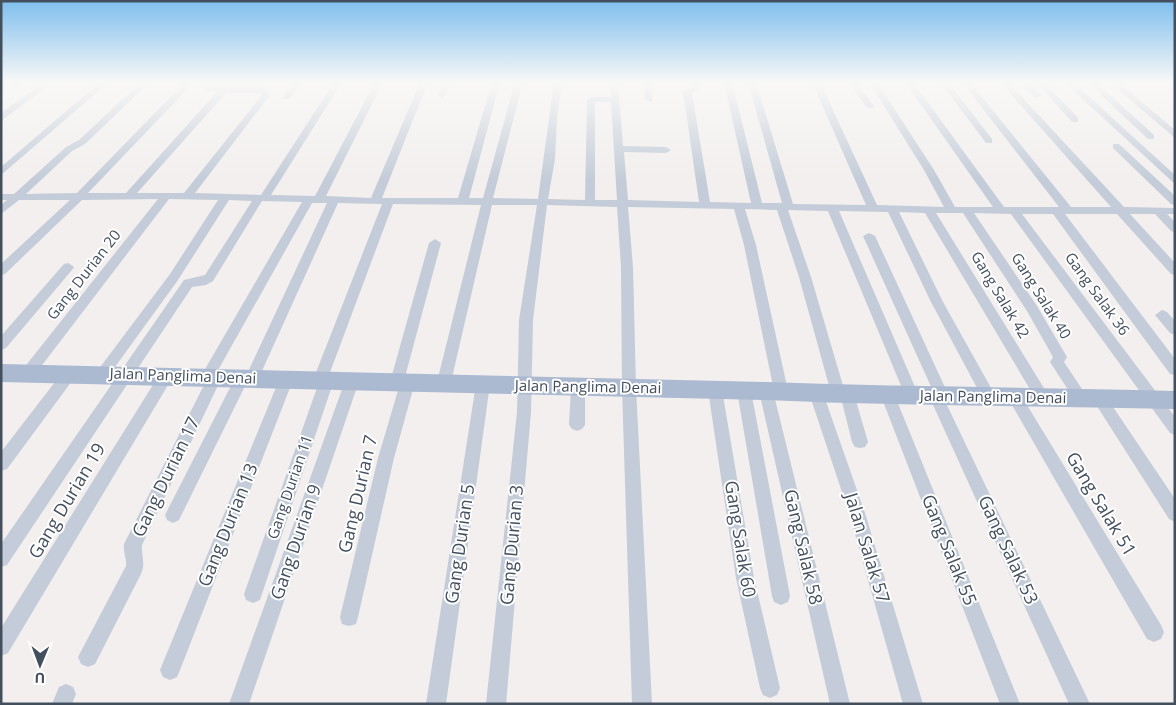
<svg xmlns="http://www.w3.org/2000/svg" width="1176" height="705" viewBox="0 0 1176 705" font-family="'Open Sans',sans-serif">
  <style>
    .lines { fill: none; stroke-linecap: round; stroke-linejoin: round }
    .minor { fill: #c3ccd8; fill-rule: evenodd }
    .primary { fill: #abb9d1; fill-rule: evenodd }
    .labels { text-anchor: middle; stroke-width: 4; stroke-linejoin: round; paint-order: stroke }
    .street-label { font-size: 15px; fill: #444f5e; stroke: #fff }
    .near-street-label { font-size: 18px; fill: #444f5e; stroke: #fff }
  </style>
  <rect width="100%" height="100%" fill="#f2efee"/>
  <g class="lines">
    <path class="minor" d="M18 82H27L19 89H13L12 87Z
      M44 82H53L1 121V113Z
      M100 82H109L1 175V167Z
      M141 82H150L85 144 72 151 26 194 77 193 185 82H194L88 193H126L217 92 205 91 204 89 208 86 261 87 268 90 270 95 195 193 261 195 334 82H342L271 195 315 196 375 82H383L326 196 371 198 420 82H428L382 198H458L492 82H500L469 198H483L515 82H523L493 198 538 199 554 82H562L557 118 555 159 548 199 585 200 587 100 591 97H611L610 82H618L623 146 666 147 671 150 666 153 624 152 628 200 699 202 683 91 691 87V82H699V91L692 93 710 202 751 203 724 82H732L762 203H782L748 82H756L793 204 866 205 812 82H820L877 205 944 207 924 170 869 82H877L934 170 955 207H993L905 82H913L1004 207H1059L962 82H970L1071 207H1111L1000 82H1008L1124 207 1175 208V214H1167L1175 222V232L1171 231 1155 214H1130L1175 263V275L1171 274 1117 214H1065L1175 359V375L1170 374 1053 214H1022L1175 417V435L1170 433 1011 214 974 213 1037 306 1067 357 1064 362 1088 398 1086 402H1076L1050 362 1053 357 1027 311 963 213H936L1047 393 1049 397 1047 401H1037L925 213 899 212 943 302 995 395 993 399H983L931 302 888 212 839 211 919 396 917 400H907L828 211 788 210 811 277 844 389 852 390 854 394 868 442 865 447 860 448 855 447 852 442 841 398 833 397 831 393 799 277 777 210 745 209 756 245 788 391 786 395H776L774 391 744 245 734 209 628 207 633 267 636 388 652 704H632L622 388 621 267 617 207 547 205 533 320 531 412 506 704H486L517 412 519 320 537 205H492L451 382 449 386H439L437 382 481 205 393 204 329 375 334 380 262 594 260 600 253 603 246 600 244 594 318 385 313 380 382 204 338 203 257 382H247L179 520 173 523 167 520 165 515 237 374H247L327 203H312L217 372 222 377 142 545C141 556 146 562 141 574L95 664 88 667 81 664 78 657 126 566C127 558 123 553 124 544L206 381 201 376 302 202 262 201 213 281 206 285 192 287 7 565 1 567V544L184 280 205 275 252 201 229 200 178 280 107 378H97L95 374 170 274 218 200 169 199 33 377H23L21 373 23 369 158 199 82 200 5 274 1 275V264L70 200H19L1 214V205L7 200H1V194H14L66 147 79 140ZM226 93H259L262 95 184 193H137ZM595 102H611L617 200H595Z
      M294 82H302L290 99H284L283 97Z
      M443 82H451L446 95 442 98 438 95Z
      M644 82H652V102L645 100Z
      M848 82H856L874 106 873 108H867Z
      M940 82H948L992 139V143H986Z
      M1020 82H1029L1042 96 1035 98Z
      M1036 82H1044L1078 118V122H1072Z
      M1064 82H1073L1175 175V184Z
      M1087 82H1096L1154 135V139H1148Z
      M1109 82H1118L1175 130V138Z
      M1113 144H1119L1175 196V205L1171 204 1113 148Z
      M869 233 875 236 949 396 945 401 1090 704H1069L929 396 933 391 863 236Z
      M435 239 441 243 405 377 413 378 415 382 394 458 358 617 356 624 349 626 342 624 340 617 378 458 399 387 392 386 390 382 429 243Z
      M68 263 74 267 72 270 6 348 1 350V336L64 264Z
      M1162 310 1167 312 1175 321V335L1170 333 1155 315Z
      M70 368 75 369 77 373 75 377 7 469 1 471V452L65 369Z
      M166 371 171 372 173 376 171 380 8 653 1 656V628L161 372Z
      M286 375 291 376 293 380 180 670 177 677 170 680 163 677 160 670 279 380 281 376Z
      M352 376 357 377 359 381 249 704H229L345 381 347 377Z
      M483 379 488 380 490 384 446 704H426L476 384 478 380Z
      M578 381 583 383 585 387V425L582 429 577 431 572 429 569 425 571 387 573 383Z
      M715 384 720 386 722 390 754 578 780 688 777 695 770 698 763 695 760 688 736 578 708 390 710 386Z
      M744 385 749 387 751 391 790 596 788 602 781 605 774 602 772 596 737 391 739 387Z
      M766 385 771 387 773 391 850 704H830L759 391 761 387Z
      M816 387 821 389 823 393 865 513 923 704H903L849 513 809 393 811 389Z
      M888 390 893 392 895 396 1020 704H1000L881 396 883 392Z
      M1014 390 1019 392 1161 625 1164 632 1161 639 1154 642 1147 639 1009 400 1007 396 1009 392Z
      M1100 393 1105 395 1175 499V522L1169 519 1095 403 1093 399 1095 395Z
      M66 684 73 687 76 694 72 704H52L59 687Z"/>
    <path class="primary" d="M1 364 766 382C902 387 1038 387 1175 391V409C1038 406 902 406 766 400L1 382Z"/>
  </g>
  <linearGradient id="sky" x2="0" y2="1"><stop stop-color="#7ebfee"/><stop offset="0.46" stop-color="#f9f8f7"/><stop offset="1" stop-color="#f9f8f7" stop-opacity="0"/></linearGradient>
  <rect width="1176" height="180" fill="url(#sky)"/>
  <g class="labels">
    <g class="street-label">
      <text transform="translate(84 275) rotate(-52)" y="5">Gang Durian 20</text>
      <text transform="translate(1097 294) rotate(54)" y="5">Gang Salak 36</text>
      <text transform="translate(1000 295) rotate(59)" y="5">Gang Salak 42</text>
      <text transform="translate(1041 296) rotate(58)" y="5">Gang Salak 40</text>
      <text transform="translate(183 376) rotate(2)" y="5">Jalan Panglima Denai</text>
      <text transform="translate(588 387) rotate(1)" y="5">Jalan Panglima Denai</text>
      <text transform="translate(993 397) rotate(1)" y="5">Jalan Panglima Denai</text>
      <text transform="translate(290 487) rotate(-71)" y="5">Gang Durian 11</text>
    </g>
    <g class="near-street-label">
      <text transform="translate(166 477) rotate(-64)" y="6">Gang Durian 17</text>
      <text transform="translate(358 494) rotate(-77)" y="6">Gang Durian 7</text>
      <text transform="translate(67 501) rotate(-59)" y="6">Gang Durian 19</text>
      <text transform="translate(1101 504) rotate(59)" y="6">Gang Salak 51</text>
      <text transform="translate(228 525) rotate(-68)" y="6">Gang Durian 13</text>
      <text transform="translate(740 539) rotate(81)" y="6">Gang Salak 60</text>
      <text transform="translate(296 542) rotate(-71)" y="6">Gang Durian 9</text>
      <text transform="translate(460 544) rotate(-82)" y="6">Gang Durian 5</text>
      <text transform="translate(512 545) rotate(-85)" y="6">Gang Durian 3</text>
      <text transform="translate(803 547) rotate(77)" y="6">Gang Salak 58</text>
      <text transform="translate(867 548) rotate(73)" y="6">Jalan Salak 57</text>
      <text transform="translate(949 550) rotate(68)" y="6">Gang Salak 55</text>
      <text transform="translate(1008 550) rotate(65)" y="6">Gang Salak 53</text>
    </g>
  </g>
  <rect width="1176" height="705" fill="none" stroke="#444f5e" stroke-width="5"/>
  <g transform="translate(40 665) rotate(181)" stroke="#ffffff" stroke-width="4" paint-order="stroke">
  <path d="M0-4L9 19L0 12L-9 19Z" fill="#444f5e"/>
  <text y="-8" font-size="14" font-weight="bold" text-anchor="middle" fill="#444f5e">U</text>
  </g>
</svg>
